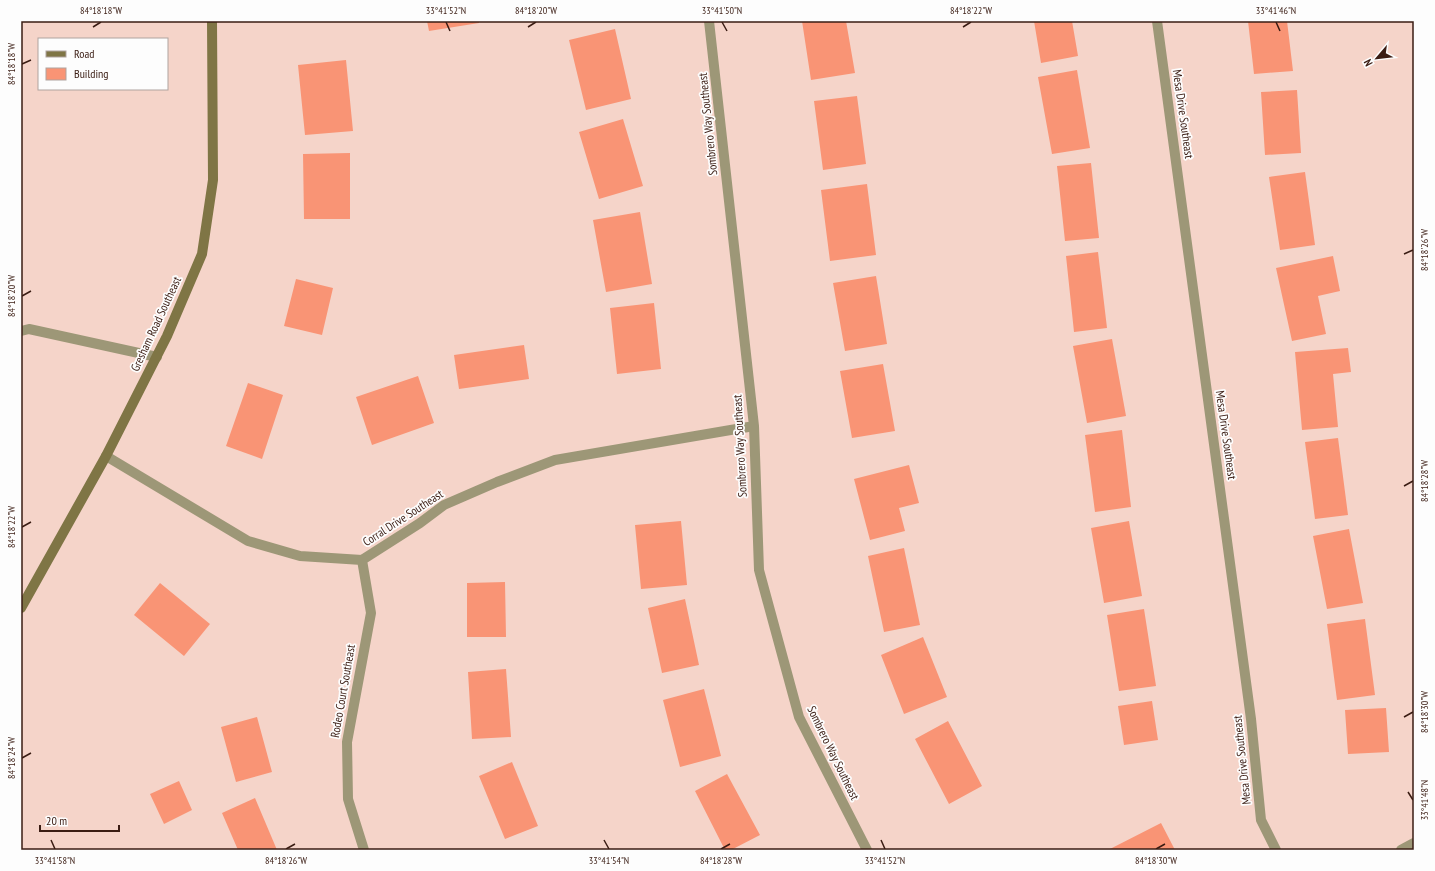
<svg xmlns="http://www.w3.org/2000/svg" width="1435" height="871" viewBox="0 0 1435 871" font-family="'PT Sans Narrow',sans-serif">
  <style>
    .building { fill: #f99475 }
    .lines { fill: none; stroke-linecap: round; stroke-linejoin: round }
    .lane { stroke: #9d9777; stroke-width: 10 }
    .street { stroke: #9d9777; stroke-width: 10 }
    .secondary { stroke: #7f7545; stroke-width: 10 }
    .ticks { fill: none; stroke: #3a1c13; stroke-width: 1.5 }
    .labels { text-anchor: middle; stroke-width: 3.5; stroke-linejoin: round; paint-order: stroke }
    .street-label { font-size: 12px; fill: #3a1c13; stroke: #fdfdfd }
    .neatline { fill: none; stroke: #3a1c13; stroke-width: 1.5 }
    .ticks-label { font-size: 10px; text-anchor: middle; fill: #3a1c13 }
  </style>
  <rect width="100%" height="100%" fill="#f5d4c9"/>
  <path class="building" d="M427 21H479V23L429 31Z
    M802 21H846L855 73 811 80Z
    M1034 21H1072L1078 56 1041 63Z
    M1248 21H1287L1293 71 1254 74Z
    M615 29 631 99 586 110 569 40Z
    M346 60 353 131 305 135 298 65Z
    M1077 70 1090 148 1052 154 1038 77Z
    M1297 90 1301 153 1265 155 1261 92Z
    M857 96 866 164 823 170 814 101Z
    M623 119 643 186 599 199 579 132Z
    M350 153V219H304L303 154Z
    M1091 163 1099 238 1065 241 1057 166Z
    M1305 172 1315 245 1280 250 1269 177Z
    M867 184 876 255 830 261 821 190Z
    M640 212 652 284 606 292 593 220Z
    M1098 252 1107 328 1074 332 1066 256Z
    M1333 256 1340 291 1318 296 1326 334 1292 341 1276 268Z
    M876 276 887 344 845 351 833 283Z
    M296 279 333 288 322 335 284 326Z
    M654 303 661 369 617 374 610 308Z
    M1112 339 1126 416 1087 423 1073 346Z
    M524 345 529 379 459 389 454 355Z
    M1348 348 1351 372 1333 374 1338 427 1302 430 1295 352Z
    M883 364 895 431 852 438 840 371Z
    M418 376 434 423 372 445 356 397Z
    M248 383 283 395 262 459 226 446Z
    M1122 430 1131 507 1095 512 1085 435Z
    M1338 438 1348 515 1315 519 1305 442Z
    M909 465 919 503 899 508 905 531 870 540 854 479Z
    M681 521 687 585 641 589 635 525Z
    M1129 521 1142 596 1104 603 1091 528Z
    M1349 529 1363 603 1327 609 1313 536Z
    M904 548 920 625 884 632 868 556Z
    M505 582 506 637H467V583Z
    M160 583 210 624 184 656 134 615Z
    M685 599 699 665 662 673 648 608Z
    M1144 609 1156 686 1119 691 1107 615Z
    M1365 619 1375 695 1337 700 1327 624Z
    M923 637 947 697 904 714 881 655Z
    M506 669 511 737 472 739 468 672Z
    M704 689 721 756 680 767 663 700Z
    M1152 701 1158 740 1124 745 1118 706Z
    M1386 708 1389 752 1348 754 1345 710Z
    M257 717 272 772 236 782 221 727Z
    M948 721 982 786 949 804 915 739Z
    M512 762 538 826 505 839 479 776Z
    M727 774 760 835 731 850H725L695 791Z
    M179 781 192 810 164 824 150 794Z
    M255 798 277 850H238L222 813Z
    M1161 823 1175 850H1108Z"/>
  <g class="lines">
    <path class="lane" d="M21 331 29 329 157 357"/>
    <path class="street" d="M709 21 754 426 759 570 799 717 867 850
      M1157 21 1251 719 1261 820 1276 850
      M106 456 248 541 300 556 362 560 420 523 444 505 497 482 555 460 754 426
      M362 560 371 613 347 742 348 799 364 850
      M1401 850 1414 843"/>
    <path class="secondary" d="M21 608 106 456 167 336 202 254 213 180 212 21"/>
  </g>
  <path class="ticks" d="M446 22 450 31M722 22 727 31M1276 22 1280 31M93 27 101 22M528 27 536 22M963 27 971 22M22 64 31 60M1404 254 1413 250M22 296 31 291M1404 486 1413 481M22 527 31 522M1404 717 1413 712M22 758 31 753M1408 792 1413 800M51 840 55 849M604 840 609 849M881 840 885 849M286 849 295 844M721 849 730 844M1156 849 1165 844"/>
  <g class="labels">
    <g class="street-label">
      <text transform="translate(1183 114) rotate(82)" y="4">Mesa Drive Southeast</text>
      <text transform="translate(708 124) rotate(-96)" y="4">Sombrero Way Southeast</text>
      <text transform="translate(156 324) rotate(-65)" y="4">Gresham Road Southeast</text>
      <text transform="translate(1226 435) rotate(82)" y="4">Mesa Drive Southeast</text>
      <text transform="translate(740 446) rotate(-93)" y="4">Sombrero Way Southeast</text>
      <text transform="translate(403 518) rotate(-33)" y="4">Corral Drive Southeast</text>
      <text transform="translate(343 691) rotate(-80)" y="4">Rodeo Court Southeast</text>
      <text transform="translate(833 753) rotate(64)" y="4">Sombrero Way Southeast</text>
      <text transform="translate(1242 760) rotate(-96)" y="4">Mesa Drive Southeast</text>
    </g>
  </g>
  <rect width="1435" height="871" fill="none" stroke="#fdfdfd" stroke-width="44"/>
  <rect x="38" y="38" width="130" height="52" fill="#fdfdfd" stroke="#afa39f"/>
  <rect x="46" y="51" width="20" height="6" fill="#7f7545" stroke="#afa39f"/>
  <text x="74" y="58" font-size="12" fill="#3a1c13">Road</text>
  <rect x="46" y="68" width="20" height="12" fill="#f99475" stroke="#afa39f"/>
  <text x="74" y="78" font-size="12" fill="#3a1c13">Building</text>
  <g transform="translate(1377 58) rotate(242)" stroke="#fdfdfd" stroke-width="3" paint-order="stroke">
  <path d="M0-3L7 15L0 10L-7 15Z" fill="#3a1c13"/>
  <text y="-6" font-size="11" font-weight="bold" text-anchor="middle" fill="#3a1c13">N</text>
  </g>
  <path d="M40 825v6h79v-6" fill="none" stroke="#3a1c13" stroke-width="2"/>
  <text x="46" y="825" font-size="12" fill="#3a1c13" stroke="#fdfdfd" stroke-width="3" paint-order="stroke">20 m</text>
  <rect x="22" y="22" width="1391" height="827" class="neatline"/>
  <g class="ticks-label">
    <text x="101" y="14">84°18'18"W</text>
    <text x="446" y="14">33°41'52"N</text>
    <text x="536" y="14">84°18'20"W</text>
    <text x="722" y="14">33°41'50"N</text>
    <text x="971" y="14">84°18'22"W</text>
    <text x="1276" y="14">33°41'46"N</text>
    <text transform="translate(11 64) rotate(-90)" y="4">84°18'18"W</text>
    <text transform="translate(1424 250) rotate(-90)" y="4">84°18'26"W</text>
    <text transform="translate(11 296) rotate(-90)" y="4">84°18'20"W</text>
    <text transform="translate(1424 481) rotate(-90)" y="4">84°18'28"W</text>
    <text transform="translate(11 527) rotate(-90)" y="4">84°18'22"W</text>
    <text transform="translate(1424 712) rotate(-90)" y="4">84°18'30"W</text>
    <text transform="translate(11 758) rotate(-90)" y="4">84°18'24"W</text>
    <text transform="translate(1424 800) rotate(-90)" y="4">33°41'48"N</text>
    <text x="55" y="864">33°41'58"N</text>
    <text x="286" y="864">84°18'26"W</text>
    <text x="609" y="864">33°41'54"N</text>
    <text x="721" y="864">84°18'28"W</text>
    <text x="885" y="864">33°41'52"N</text>
    <text x="1156" y="864">84°18'30"W</text>
  </g>
</svg>
